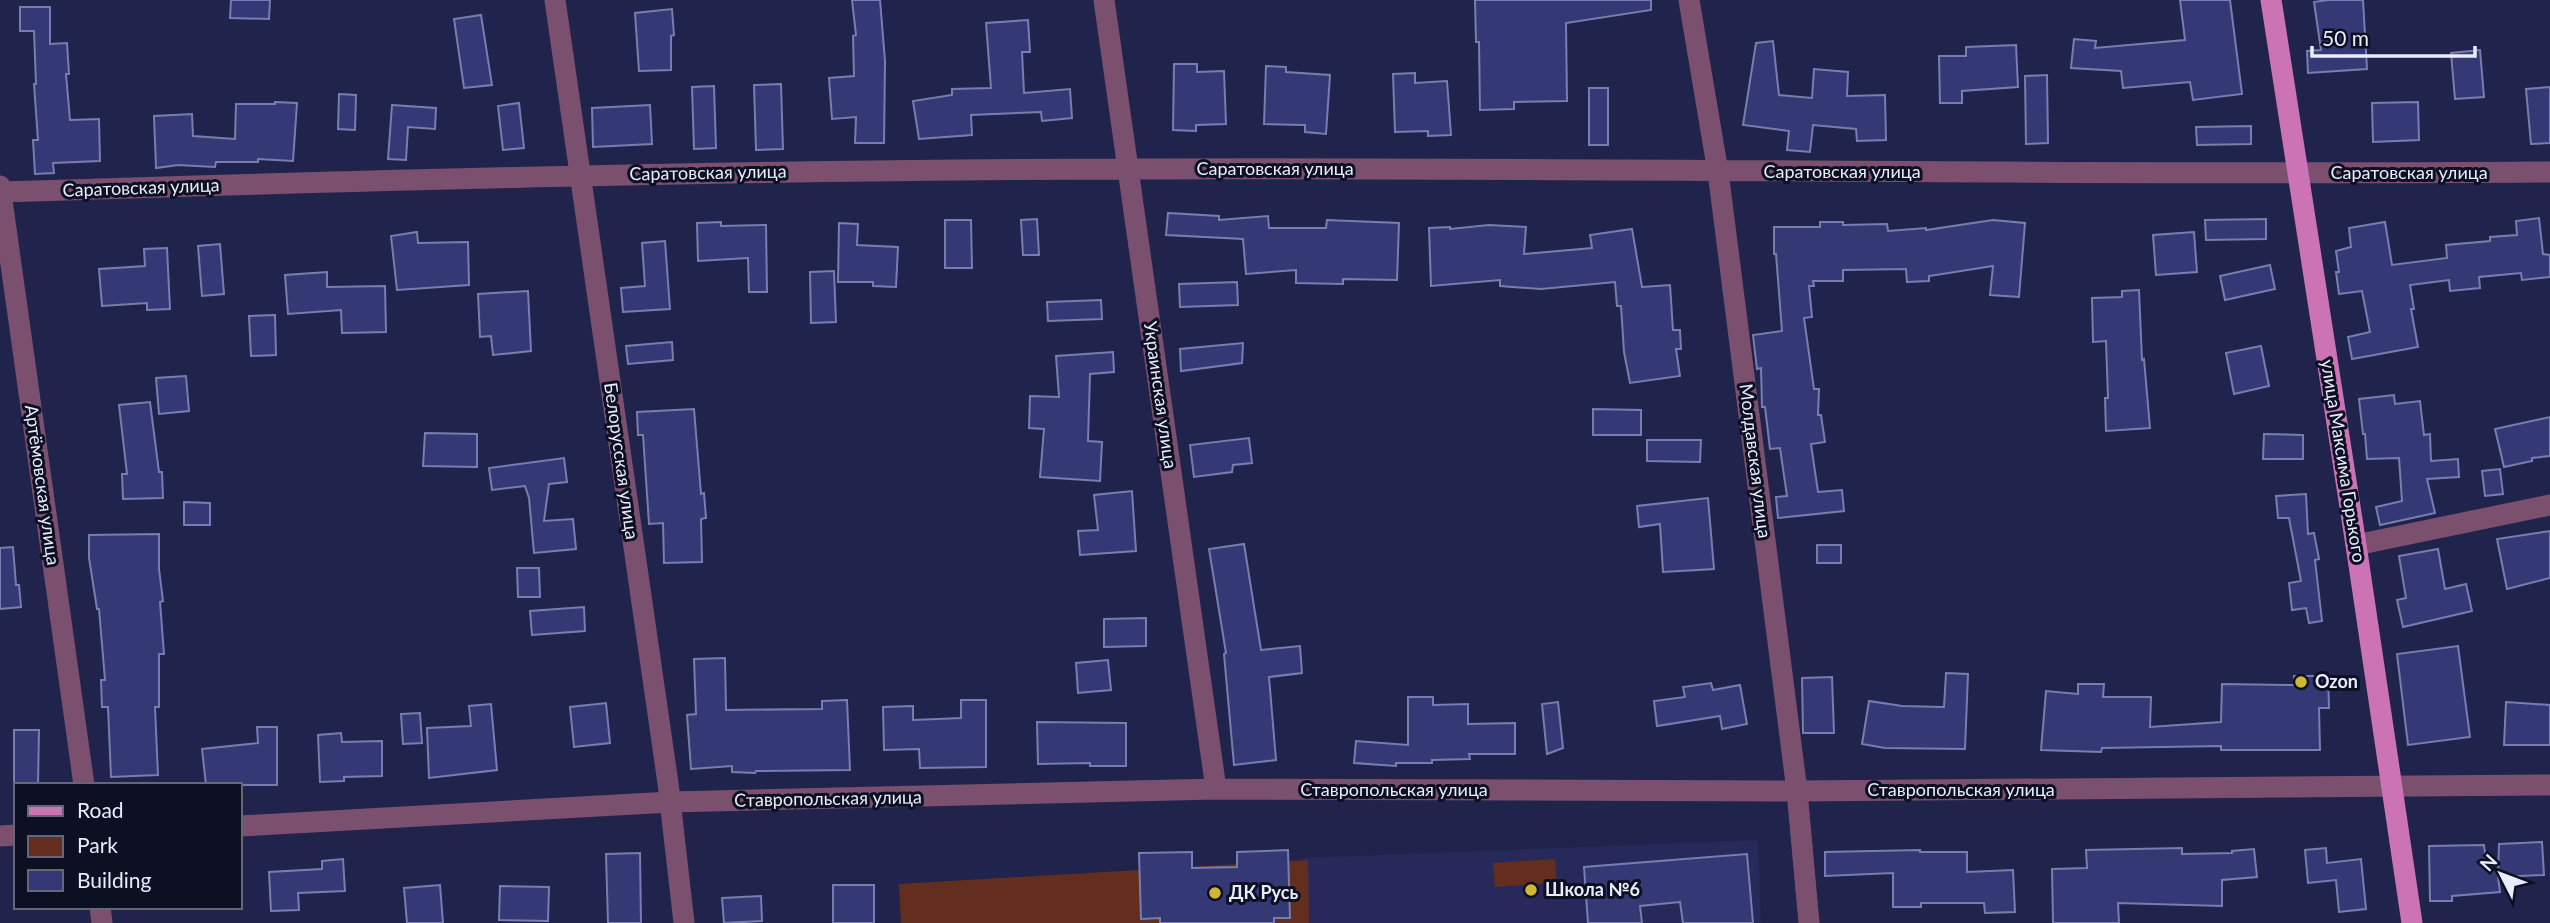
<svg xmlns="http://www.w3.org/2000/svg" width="2550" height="923" viewBox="0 0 2550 923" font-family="Lato,sans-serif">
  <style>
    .built { fill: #262959 }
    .green { fill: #642e1e }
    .building { fill: #343975; stroke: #777eaf; stroke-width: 2 }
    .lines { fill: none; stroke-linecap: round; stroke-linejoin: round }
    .minor { stroke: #7b506f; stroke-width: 21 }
    .major { stroke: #cc73b5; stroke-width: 21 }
    .poi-dot { fill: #d1b736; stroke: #0d0f22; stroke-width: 2.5 }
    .labels { text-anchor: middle; stroke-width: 6; stroke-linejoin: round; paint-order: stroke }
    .street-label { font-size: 18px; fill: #e8ecfc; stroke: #0d0f22 }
    .poi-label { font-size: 18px; font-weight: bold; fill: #e8ecfc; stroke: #0d0f22; text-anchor: start }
  </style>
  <rect width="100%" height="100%" fill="#20234c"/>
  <path class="built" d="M1758 840 1761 923H1303L1301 858Z"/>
  <path class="green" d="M1555 859 1557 883 1495 887 1493 863Z
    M1308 860 1309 923H901L899 884Z"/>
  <path class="building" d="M231 0H270L269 19 230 18Z
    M852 0H880L885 61 884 143H855L856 117 832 119 829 78 854 76 853 36 856 35Z
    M1475 0H1651V10L1566 23 1567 101 1514 102V109L1480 110 1479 42H1476Z
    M2180 0H2230L2242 94 2193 100 2190 82 2123 88 2121 71 2071 68 2074 39 2096 41 2095 48 2185 40Z
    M2328 0H2363L2367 69 2308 73 2307 51 2321 50 2314 2Z
    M20 7H50V44L67 43 69 74H66L70 120 99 119 100 161 53 163 54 173 35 174 33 140H38L34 84H36L34 31H20Z
    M672 9 674 35 671 36V70L639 71 635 13Z
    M481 15 492 85 464 88 454 19Z
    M1028 20 1030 52H1022L1024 93 1070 89 1072 118 1042 121 1041 112 971 115 972 135 919 139 913 101 952 95V89L991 88 986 23Z
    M1773 41 1779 95 1812 98 1814 69 1848 72 1847 96 1885 95 1886 140 1857 141 1856 129 1813 125 1810 152 1787 150 1789 131 1743 125 1756 43Z
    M2016 45 2018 87 1962 91V103H1940L1939 56H1966V47Z
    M2480 50 2484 97 2455 99 2451 53Z
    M1174 64H1197V72L1224 71 1226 124 1196 125V131L1173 130Z
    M1266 66 1286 67V72L1330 75 1326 134 1305 132V125L1264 124Z
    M1415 73V83L1447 81 1451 135 1428 136V131L1395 132 1393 74Z
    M2047 75 2048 143 2026 144 2025 76Z
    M781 84 783 149 756 150 754 85Z
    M714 86 716 148 694 149 692 87Z
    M2550 87V143L2531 144 2526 89Z
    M1589 88H1608V145H1589Z
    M339 94 356 95 355 130 338 129Z
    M275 102 297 103 293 161 258 159V162H216L215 167 178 165 156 168 154 116 192 114 193 136 235 139 236 104H275Z
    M2418 102 2419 140 2373 142 2372 103Z
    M519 103 524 148 503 150 498 106Z
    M392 105 436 108 435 129 408 127 406 160 388 159Z
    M650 105 652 144 593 147 592 108Z
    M2251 126V144L2197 145 2196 127Z
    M1168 213 1219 216V220L1268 216 1269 228H1326L1327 220 1399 223 1397 280 1343 279V284L1296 283V270L1246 274 1243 239 1166 235Z
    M2539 218 2543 254 2550 255V277L2522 280 2521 273 2479 277 2480 288 2450 291 2449 280 2410 285 2414 309H2411L2418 347 2352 359 2348 337 2370 332 2362 291 2339 294 2336 272H2339L2336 251 2351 247 2349 228 2385 222 2392 265 2447 258 2446 245 2490 241V237L2517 235 2516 221Z
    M1037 219 1039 255H1023L1021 220Z
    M2266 219V239L2206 240 2205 220Z
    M945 220H971L972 268H945Z
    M1993 220 2025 223 2019 297 1990 295 1993 266 1929 276V281L1907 282 1906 269 1843 270V281H1813L1814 286H1809L1812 317 1804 318 1814 389H1819L1818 415H1821L1825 442 1811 444 1818 492 1842 490 1844 511 1778 518 1776 497 1787 496 1780 448 1770 449 1765 407H1762L1761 368 1757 369 1753 335 1782 331 1776 254H1774V227H1820V222H1843V225L1887 224 1888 231 1926 228V230Z
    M721 222V226L766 225 767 292H749L748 258 698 261 697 223Z
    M839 223 858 224 857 245 898 247 896 287 873 286V282H838Z
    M1489 225 1526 227 1524 254 1592 248 1590 235 1632 229 1642 287 1670 285 1673 330H1680L1681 349H1676L1680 376 1630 383 1624 352 1621 306H1617L1615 282 1541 289 1500 286V280L1431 286 1429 228 1450 227V229Z
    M417 232 418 243 468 242 469 285 397 290 391 236Z
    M2194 232 2197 272 2156 275 2153 235Z
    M665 241 670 309 623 312 621 288 645 286 642 243Z
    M220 244 224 294 202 296 198 246Z
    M167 248 170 309 147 310V303L102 306 99 269 145 266 144 249Z
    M2270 265 2275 289 2225 300 2220 276Z
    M834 271 836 322 811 323 810 272Z
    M327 272V287L385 286 386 332 342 333 341 310 288 314 285 275Z
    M1237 282 1238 305 1180 307 1179 284Z
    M2139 290 2142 360 2144 359 2150 428 2106 431 2105 398H2108L2106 341 2093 342 2092 298 2122 297V291Z
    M528 291 531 351 493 355 491 336 480 337 478 294Z
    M1101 300 1102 319 1048 321 1047 302Z
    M275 315 276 355 251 356 249 316Z
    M672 342 673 360 628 364 626 346Z
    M1243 343 1242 363 1181 371 1180 349Z
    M2261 346 2269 386 2234 394 2226 353Z
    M1113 352 1114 372 1090 374 1088 441 1102 442 1100 481 1040 477 1044 429 1029 428 1030 396 1059 397 1056 356Z
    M186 376 189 411 159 414 156 378Z
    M2394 395 2395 404 2420 401 2424 435 2430 434 2431 461 2458 459 2459 477 2427 479 2435 513 2380 525 2376 507 2402 501 2399 458 2367 459 2365 434H2363L2359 399Z
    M150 402 159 472H162L163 498 123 499 122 474H127L119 405Z
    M694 409 701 494 704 493 706 518 701 519 702 562 664 563 663 523 649 524 643 435H638L637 412Z
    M1593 409 1641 410V435H1593Z
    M2550 417V456L2532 458V461L2504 467 2495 429Z
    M425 433 477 434V467L423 466Z
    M2264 434 2303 435V459H2263Z
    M1249 438 1252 463 1233 465 1232 472 1194 477 1190 445Z
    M1647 440H1701L1700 462 1647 461Z
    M564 458 567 482 549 484 544 521 573 519 576 549 534 553 529 498 525 486 492 490 489 468Z
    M2500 469 2503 494 2485 496 2482 471Z
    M1132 491 1136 551 1080 555 1078 531 1098 530 1094 495Z
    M2306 494 2308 534 2314 533 2319 559 2315 560 2322 621 2309 623 2306 608 2292 610 2289 583 2301 581 2289 518H2278L2276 496Z
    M1708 498 1714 569 1663 572 1660 524 1639 527 1637 506Z
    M184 502 210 503V525H184Z
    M2550 531V578L2507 589 2497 539Z
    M159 534V569L163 601 160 602 164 654H159V707H155L158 775 111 777 108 707H102L101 680H105L99 609H97L89 558V535Z
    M1244 544 1261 650 1300 646 1302 673 1269 677 1276 760 1234 765 1224 654 1226 653 1209 549Z
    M1817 545H1841V563H1817Z
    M13 547 16 585H19L21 607 0 609V548Z
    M2438 549 2445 589 2466 584 2472 611 2403 627 2397 600 2406 598 2399 556Z
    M517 568H539L540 597H518Z
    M584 607 585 631 532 635 530 611Z
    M1146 618V646L1104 647V619Z
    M2458 646 2470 737 2408 745 2397 654Z
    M725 658 726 710 822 709V701L847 700 850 770 756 771 755 773 732 772V766L691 769 687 715 696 714 694 659Z
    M1108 660 1111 690 1078 693 1076 663Z
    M1946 673 1968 674 1965 749 1885 748 1862 744 1869 701 1902 706 1944 707Z
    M2294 676H2328L2329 708H2319L2320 750H2221V746L2102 748 2101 752 2041 750 2046 691 2078 694V684H2104L2103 697H2151L2150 727 2221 722 2222 684 2294 685Z
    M1832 677 1834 733H1803L1802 678Z
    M1711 683 1713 690 1740 685 1747 724 1722 729 1720 716 1657 726 1654 701 1685 697 1683 687Z
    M1408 697H1433V705L1468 704V724L1515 723V754H1469L1470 759 1432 760V763H1396V766L1354 763 1356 741 1408 745Z
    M961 700H986V767L920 768 919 749 884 750 883 707 913 706V720L961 718Z
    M1558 702 1563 748 1547 754 1542 704Z
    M2506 702 2550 705V745H2504Z
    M606 703 610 743 574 747 570 707Z
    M491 704 497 770 429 778 427 728 471 726 469 706Z
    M420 713 422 743 403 744 401 714Z
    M1037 722 1126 723V766H1090V763L1038 764Z
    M257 727H277V785H206L202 749 258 743Z
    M14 730H39L38 785H14Z
    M341 733 342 742 382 741V776L344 777V781L320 782 318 735Z
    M2542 842 2544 875 2498 877 2500 892 2452 896V901H2430L2429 846 2484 845 2486 861H2497L2498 872 2499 844Z
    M2182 848V854L2232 853V851L2254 849 2257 877 2222 880V906L2118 903 2119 923H2053L2052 869 2087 868 2086 850Z
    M2326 848 2327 863 2361 859 2366 909 2339 912 2336 880 2308 883 2305 850Z
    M1288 850 1290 918H1274V923H1160V918L1141 919 1139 853 1192 852V868L1237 867V852Z
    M1920 850V852H1967V872L2013 870 2015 912 1985 913 1984 903H1921V907H1893V873L1825 876V852Z
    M640 853 641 923H608L606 854Z
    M1747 854 1753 923H1683L1680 902 1640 906 1642 923H1588L1584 867Z
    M343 859 345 891 298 893 299 910 271 911 269 872 322 869V861Z
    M440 885 443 923H407L404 888Z
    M833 885H874V923H833Z
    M500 886 549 887 548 921 499 920Z
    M761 896 762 921 724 923 722 898Z"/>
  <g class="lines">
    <path class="minor" d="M555 0 668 783 684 923
      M1104 0 1216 789
      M1689 0 1718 172 1797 791 1809 923
      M0 186 84 785
      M0 192C376 180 752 170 1127 169 1602 167 2076 176 2550 172
      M2356 545 2550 505
      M240 826 671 802 1216 789 1797 791 2550 785
      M0 836 16 835
      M100 907 102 923"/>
    <path class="major" d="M2271 0 2356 545 2412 923"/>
  </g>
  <g class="poi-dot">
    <circle cx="2301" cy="682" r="7"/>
    <circle cx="1531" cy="890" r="7"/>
    <circle cx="1215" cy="893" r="7"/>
  </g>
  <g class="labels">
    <g class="street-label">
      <text x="1275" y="175">Саратовская улица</text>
      <text x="1842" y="178">Саратовская улица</text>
      <text transform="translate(708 173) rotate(-1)" y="6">Саратовская улица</text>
      <text x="2409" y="179">Саратовская улица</text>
      <text transform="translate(141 188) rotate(-2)" y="6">Саратовская улица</text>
      <text transform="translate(1160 395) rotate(82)" y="6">Украинская улица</text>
      <text transform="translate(621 461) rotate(82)" y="6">Белорусская улица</text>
      <text transform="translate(1755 461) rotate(83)" y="6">Молдавская улица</text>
      <text transform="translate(2343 461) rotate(81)" y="6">улица Максима Горького</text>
      <text transform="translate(42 485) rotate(82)" y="6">Артёмовская улица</text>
      <text x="1394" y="796">Ставропольская улица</text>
      <text x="1961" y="796">Ставропольская улица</text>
      <text transform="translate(828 799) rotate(-1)" y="6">Ставропольская улица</text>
    </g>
    <g class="poi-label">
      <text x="2315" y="688">Ozon</text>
      <text x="1545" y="896">Школа №6</text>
      <text x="1229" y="899">ДК Русь</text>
    </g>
  </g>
  <rect x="14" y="783" width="228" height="126" fill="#0d0f22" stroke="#656779" stroke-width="2"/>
  <rect x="28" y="806" width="35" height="10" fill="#cc73b5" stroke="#656779" stroke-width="2"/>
  <text x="77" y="818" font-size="21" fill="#e8ecfc">Road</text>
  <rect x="28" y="836" width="35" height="21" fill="#642e1e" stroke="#656779" stroke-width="2"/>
  <text x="77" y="853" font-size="21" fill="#e8ecfc">Park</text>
  <rect x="28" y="870" width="35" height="21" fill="#343975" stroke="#656779" stroke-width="2"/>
  <text x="77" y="888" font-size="21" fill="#e8ecfc">Building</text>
  <g transform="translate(2501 874) rotate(312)" stroke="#0d0f22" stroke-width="5" paint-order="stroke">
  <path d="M0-5L12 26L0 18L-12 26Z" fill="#e8ecfc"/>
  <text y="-10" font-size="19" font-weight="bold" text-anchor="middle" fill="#e8ecfc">N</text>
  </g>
  <path d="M2312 46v10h163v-10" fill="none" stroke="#e8ecfc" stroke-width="3.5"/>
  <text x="2322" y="46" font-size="21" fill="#e8ecfc" stroke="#0d0f22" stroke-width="5" paint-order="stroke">50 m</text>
</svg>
